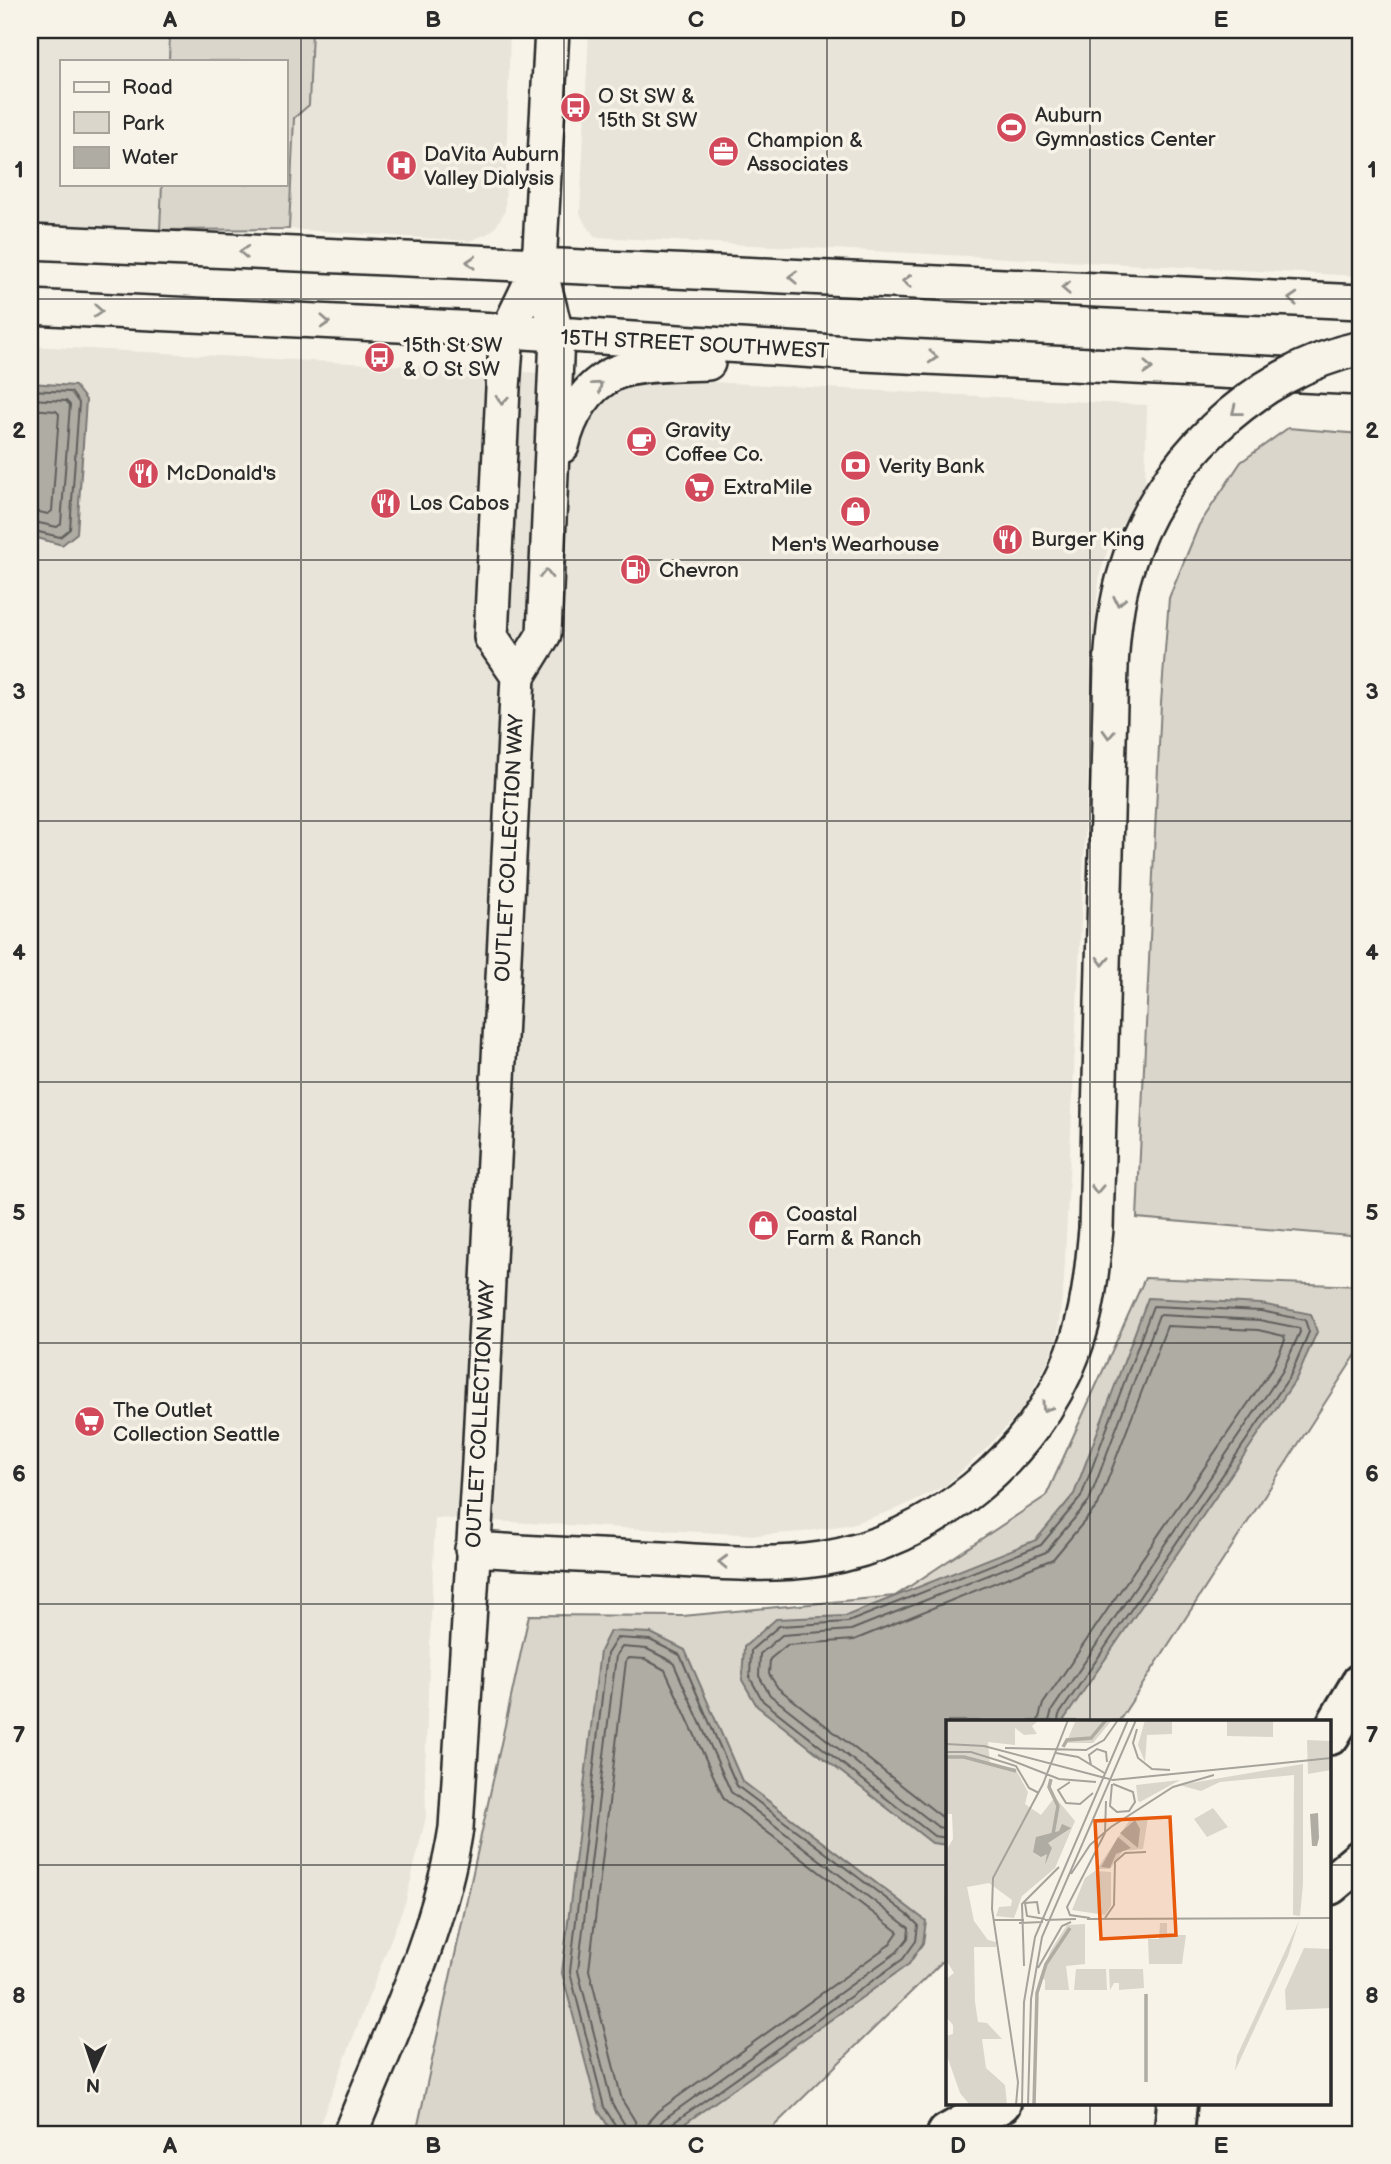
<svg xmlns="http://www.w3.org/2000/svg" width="1391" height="2164" viewBox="0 0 1391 2164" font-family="'Balsamiq Sans',sans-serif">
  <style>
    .built { fill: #e8e4da }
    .green { fill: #dad6cc; stroke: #82807c; stroke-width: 2 }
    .water { fill: #afaca4; stroke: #7a7874; stroke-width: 2 }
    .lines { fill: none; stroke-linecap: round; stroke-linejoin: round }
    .shore { stroke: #605f5b; stroke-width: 2 }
    .secondary-casing { stroke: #2b2b2b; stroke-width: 38 }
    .highway-casing { stroke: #2b2b2b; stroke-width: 44 }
    .secondary { stroke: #f7f3e8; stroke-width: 33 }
    .highway { stroke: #f7f3e8; stroke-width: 38 }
    .secondary-bridge-casing { stroke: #2b2b2b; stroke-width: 38; stroke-linecap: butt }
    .secondary-bridge { stroke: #f7f3e8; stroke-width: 33 }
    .oneway { stroke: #918f8a }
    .grid { fill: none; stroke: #2b2b2b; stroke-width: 2; stroke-opacity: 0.55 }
    .labels { text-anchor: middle; stroke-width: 7; stroke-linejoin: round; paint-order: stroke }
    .poi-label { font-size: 21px; fill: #2b2b2b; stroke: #f7f3e8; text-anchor: start }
    .street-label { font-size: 21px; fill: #2b2b2b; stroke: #f7f3e8 }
    .inset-river { fill: none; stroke: #afaca4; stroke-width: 3.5 }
    .inset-road { fill: none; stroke: #a5a39c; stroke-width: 2 }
    .view { fill: #e8590c; fill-opacity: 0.15; stroke: #e8590c; stroke-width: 3.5 }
    .inset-edge { fill: none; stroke: #2b2b2b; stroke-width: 3.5 }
    .neatline { fill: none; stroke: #2b2b2b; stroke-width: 2.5 }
    .grid-label { font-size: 23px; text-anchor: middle; font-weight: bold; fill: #2b2b2b }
  </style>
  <rect width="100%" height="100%" fill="#f7f3e8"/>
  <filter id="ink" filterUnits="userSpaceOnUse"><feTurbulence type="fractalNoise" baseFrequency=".0143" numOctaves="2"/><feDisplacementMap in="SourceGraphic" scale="14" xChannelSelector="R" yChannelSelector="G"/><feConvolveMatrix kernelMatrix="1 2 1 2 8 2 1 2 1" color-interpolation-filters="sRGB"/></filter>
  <g filter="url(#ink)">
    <path class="built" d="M30 30H170L169 61H61V184H162L160 230 30 223Z
      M312 30H510L505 211 495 228 487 234 469 241 289 229 294 117 309 105Z
      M589 30H1361V276L595 237 584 222 580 213Z
      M30 346 1147 405 1145 483 1108 549 1100 574 1096 606 1064 1281 1057 1338 1046 1365 1023 1408 989 1446 946 1485 897 1509 851 1524 803 1532 757 1535 435 1518 425 1770 426 1817 406 1900 316 2134H30Z"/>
    <path class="green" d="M170 30H312L309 105 294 118 289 229 160 230 162 184H285V61H169Z
      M1288 428 1361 434V1237L1137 1218 1161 703 1169 598 1199 525 1241 462Z
      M1145 1278 1361 1286V1347L1119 1721H948V1956L766 2134H416L529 1615 683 1616 895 1596 1046 1496Z"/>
    <path class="water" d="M30 383 75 386 86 400 77 533 62 545 30 536Z
      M1148 1298 1261 1304 1311 1314 1317 1332 1296 1379 1063 1721H948V1845L932 1843 757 1706 742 1680 744 1647 776 1619 846 1616 1036 1540 1074 1494Z
      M610 1631 651 1633 685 1650 742 1781 926 1921 923 1943 909 1964 670 2134H613L598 2110 562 1973 600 1651Z"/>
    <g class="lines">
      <path class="shore" d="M30 390 71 392 79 403 70 529 60 537 30 530
        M30 399 66 401 70 405 61 524 57 527 30 521
        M30 409 56 411 59 414 52 511 48 514 30 510
        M948 1819 942 1817 778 1688 769 1674 770 1659 787 1645 854 1640 1053 1559 1098 1505 1167 1326 1258 1330 1284 1336 1285 1340 1273 1367 1043 1704 1038 1721
        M948 1829 938 1827 770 1695 759 1676 760 1654 782 1635 851 1630 1046 1552 1089 1501 1159 1315 1259 1320 1299 1328 1300 1332 1282 1372 1052 1710 1049 1721
        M948 1838 934 1836 763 1701 750 1678 751 1650 779 1626 848 1622 1041 1545 1081 1497 1153 1306 1261 1311 1305 1320 1309 1332 1290 1376 1059 1715 1058 1721
        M618 2134 617 2128 604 2107 570 1972 607 1654 617 1638 650 1640 680 1655 737 1786 908 1915 918 1925 916 1941 903 1959 670 2125 667 2134
        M627 2134 625 2125 612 2104 578 1971 616 1656 622 1647 647 1649 673 1662 731 1792 909 1928 908 1938 897 1952 664 2119 659 2125 658 2134
        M637 2134 635 2121 622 2100 589 1970 626 1661 629 1658 645 1659 665 1670 724 1799 898 1932 889 1945 658 2111 649 2121 647 2134"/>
      <defs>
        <path id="secondary" d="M30 242 1361 302
          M30 307 479 329 864 354 1361 378
          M562 446C569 416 586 386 615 373 636 363 684 364 708 363
          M518 676 491 637 503 388 507 332 539 266
          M472 1549C536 1553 599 1556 663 1559 715 1562 769 1567 821 1559 931 1542 1035 1457 1073 1353 1088 1314 1092 1271 1096 1229L1111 666
          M350 2134C389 2037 440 1933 456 1828L479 1462 518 676 544 634 557 336 539 266 552 30"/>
        <path id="highway" d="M1330 1735 1361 1683
          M1330 1885 1361 1859
          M947 2134 1001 2103
          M1174 2134 1177 2103"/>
      </defs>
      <use href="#secondary" class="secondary-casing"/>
      <use href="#highway" class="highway-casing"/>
      <use href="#secondary" class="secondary"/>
      <use href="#highway" class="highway"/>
      <defs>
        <path id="secondary-bridge" d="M1111 666C1113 633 1116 601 1126 570 1157 465 1253 371 1361 348"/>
      </defs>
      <use href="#secondary-bridge" class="secondary-bridge-casing"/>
      <use href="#secondary-bridge" class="secondary-bridge"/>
    </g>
    <defs><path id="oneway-chevron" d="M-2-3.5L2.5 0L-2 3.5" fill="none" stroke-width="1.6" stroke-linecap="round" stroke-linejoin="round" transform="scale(1.75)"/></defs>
    <g class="oneway">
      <use href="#oneway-chevron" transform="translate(244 252) rotate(-177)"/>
      <use href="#oneway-chevron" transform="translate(471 262) rotate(-177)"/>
      <use href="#oneway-chevron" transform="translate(793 277) rotate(-178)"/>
      <use href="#oneway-chevron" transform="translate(907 281) rotate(-178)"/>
      <use href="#oneway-chevron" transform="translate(1066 288) rotate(-177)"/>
      <use href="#oneway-chevron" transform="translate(1293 299) rotate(-177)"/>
      <use href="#oneway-chevron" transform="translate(98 311) rotate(3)"/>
      <use href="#oneway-chevron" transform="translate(325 322) rotate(3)"/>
      <use href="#oneway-chevron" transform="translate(933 357) rotate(3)"/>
      <use href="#oneway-chevron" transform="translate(1148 368) rotate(3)"/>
      <use href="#oneway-chevron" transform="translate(598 386) rotate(-41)"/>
      <use href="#oneway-chevron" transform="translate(502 400) rotate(93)"/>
      <use href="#oneway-chevron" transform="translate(1236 411) rotate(142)"/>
      <use href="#oneway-chevron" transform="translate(546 574) rotate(-88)"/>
      <use href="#oneway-chevron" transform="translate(1119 601) rotate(102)"/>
      <use href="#oneway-chevron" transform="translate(1109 734) rotate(92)"/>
      <use href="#oneway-chevron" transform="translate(1103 961) rotate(92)"/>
      <use href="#oneway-chevron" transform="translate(1097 1189) rotate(92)"/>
      <use href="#oneway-chevron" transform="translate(1046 1407) rotate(125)"/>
      <use href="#oneway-chevron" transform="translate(723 1562) rotate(-178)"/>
    </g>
  </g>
  <path class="grid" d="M301 30V2134M564 30V2134M827 30V2134M1090 30V1721M30 299H1361M30 560H1361M30 821H1361M30 1082H1361M30 1343H1361M30 1604H1361M30 1865H948M1330 1865H1361M1090 2103V2134"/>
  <defs>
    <symbol id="bus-disc" viewBox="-11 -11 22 22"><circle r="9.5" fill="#d1495b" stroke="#f7f3e8"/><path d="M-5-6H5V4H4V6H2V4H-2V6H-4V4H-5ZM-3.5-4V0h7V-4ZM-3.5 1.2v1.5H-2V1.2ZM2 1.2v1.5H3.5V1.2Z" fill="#fff"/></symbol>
    <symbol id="stadium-disc" viewBox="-11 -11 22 22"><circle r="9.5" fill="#d1495b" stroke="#f7f3e8"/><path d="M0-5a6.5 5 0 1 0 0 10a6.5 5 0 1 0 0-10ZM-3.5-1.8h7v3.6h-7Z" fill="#fff"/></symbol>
    <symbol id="office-disc" viewBox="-11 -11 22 22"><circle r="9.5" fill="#d1495b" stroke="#f7f3e8"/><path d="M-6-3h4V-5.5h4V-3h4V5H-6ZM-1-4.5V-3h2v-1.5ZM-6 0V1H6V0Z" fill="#fff"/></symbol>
    <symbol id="hospital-disc" viewBox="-11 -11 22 22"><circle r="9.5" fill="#d1495b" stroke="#f7f3e8"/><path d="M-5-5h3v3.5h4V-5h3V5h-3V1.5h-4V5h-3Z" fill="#fff"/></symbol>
    <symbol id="cafe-disc" viewBox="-11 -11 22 22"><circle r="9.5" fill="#d1495b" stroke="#f7f3e8"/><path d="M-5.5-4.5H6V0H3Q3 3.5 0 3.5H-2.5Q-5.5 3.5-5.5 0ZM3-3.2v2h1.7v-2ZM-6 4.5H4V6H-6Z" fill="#fff"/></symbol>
    <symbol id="bank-disc" viewBox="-11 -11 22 22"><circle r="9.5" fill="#d1495b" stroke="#f7f3e8"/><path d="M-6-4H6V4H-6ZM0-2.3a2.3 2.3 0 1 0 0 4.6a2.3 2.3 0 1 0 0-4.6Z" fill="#fff"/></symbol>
    <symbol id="restaurant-disc" viewBox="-11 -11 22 22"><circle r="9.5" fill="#d1495b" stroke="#f7f3e8"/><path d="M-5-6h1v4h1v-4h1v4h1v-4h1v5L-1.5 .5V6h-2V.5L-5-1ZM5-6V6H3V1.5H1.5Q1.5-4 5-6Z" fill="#fff"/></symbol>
    <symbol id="supermarket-disc" viewBox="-11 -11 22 22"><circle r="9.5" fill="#d1495b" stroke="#f7f3e8"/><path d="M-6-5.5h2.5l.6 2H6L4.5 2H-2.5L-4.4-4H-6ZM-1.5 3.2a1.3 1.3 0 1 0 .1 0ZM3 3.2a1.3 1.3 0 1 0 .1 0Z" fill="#fff"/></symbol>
    <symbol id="shop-disc" viewBox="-11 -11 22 22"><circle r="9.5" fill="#d1495b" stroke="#f7f3e8"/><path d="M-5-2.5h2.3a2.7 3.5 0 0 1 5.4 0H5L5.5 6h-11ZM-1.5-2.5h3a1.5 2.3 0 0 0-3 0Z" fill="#fff"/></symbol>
    <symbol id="fuel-disc" viewBox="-11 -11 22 22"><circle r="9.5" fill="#d1495b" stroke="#f7f3e8"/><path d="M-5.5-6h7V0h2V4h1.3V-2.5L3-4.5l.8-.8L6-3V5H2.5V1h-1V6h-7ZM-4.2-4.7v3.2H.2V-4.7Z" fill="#fff"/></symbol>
  </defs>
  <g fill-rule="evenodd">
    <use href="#bus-disc" x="558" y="90" width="35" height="35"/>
    <use href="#stadium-disc" x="994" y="110" width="35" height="35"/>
    <use href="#office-disc" x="706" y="134" width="35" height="35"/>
    <use href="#hospital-disc" x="384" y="148" width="35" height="35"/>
    <use href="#bus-disc" x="362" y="340" width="35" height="35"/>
    <use href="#cafe-disc" x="624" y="424" width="35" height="35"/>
    <use href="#bank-disc" x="838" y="448" width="35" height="35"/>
    <use href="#restaurant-disc" x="126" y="456" width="35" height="35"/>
    <use href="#supermarket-disc" x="682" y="470" width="35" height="35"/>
    <use href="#restaurant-disc" x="368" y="486" width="35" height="35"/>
    <use href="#shop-disc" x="838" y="494" width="35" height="35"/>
    <use href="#restaurant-disc" x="990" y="522" width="35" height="35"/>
    <use href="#fuel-disc" x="618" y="552" width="35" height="35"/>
    <use href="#shop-disc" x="746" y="1208" width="35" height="35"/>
    <use href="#supermarket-disc" x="72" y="1404" width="35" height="35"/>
  </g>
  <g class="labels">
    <g class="poi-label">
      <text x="598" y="103">O St SW &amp;<tspan x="598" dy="24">15th St SW</tspan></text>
      <text x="1035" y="122">Auburn<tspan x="1035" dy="24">Gymnastics Center</tspan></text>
      <text x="747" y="147">Champion &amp;<tspan x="747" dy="24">Associates</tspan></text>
      <text x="424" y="161">DaVita Auburn<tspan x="424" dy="24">Valley Dialysis</tspan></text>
      <text x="403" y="352">15th St SW<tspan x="403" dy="24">&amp; O St SW</tspan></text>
      <text x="665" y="437">Gravity<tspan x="665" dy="24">Coffee Co.</tspan></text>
      <text x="879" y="473">Verity Bank</text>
      <text x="166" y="480">McDonald's</text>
      <text x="723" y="494">ExtraMile</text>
      <text x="409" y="510">Los Cabos</text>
      <text x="1031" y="546">Burger King</text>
      <text x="855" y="551" text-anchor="middle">Men's Wearhouse</text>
      <text x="659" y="577">Chevron</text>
      <text x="786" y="1221">Coastal<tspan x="786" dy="24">Farm &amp; Ranch</tspan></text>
      <text x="113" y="1417">The Outlet<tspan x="113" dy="24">Collection Seattle</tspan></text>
    </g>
    <g class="street-label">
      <text transform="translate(695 344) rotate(3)" y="7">15TH STREET SOUTHWEST</text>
      <text transform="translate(509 848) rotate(-87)" y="7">OUTLET COLLECTION WAY</text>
      <text transform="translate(480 1414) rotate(-87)" y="7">OUTLET COLLECTION WAY</text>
    </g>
  </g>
  <g transform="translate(946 1720)">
    <rect width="385" height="385" fill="#f7f3e8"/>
    <path d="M0 0H93L86 6 91 14 78 15 69 8V25L42 22 44 45 69 48 82 72 79 84 95 95 109 77 129 101 109 148 76 176 68 198 50 196 53 187 65 186 66 180 43 163 21 167 28 201 42 220 50 222V227H28L29 282 32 302 41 303 56 319H36L40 348 59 365 61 385H24L14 373 0 333V316L7 314V305L0 297V259L8 253 0 240V131L7 119 6 94H0ZM166 0 147 23H120L129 2ZM199 0H226V14L201 15 199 42 192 25ZM281 0H327V17L281 16ZM361 20 385 21V50L362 54ZM357 44V164L354 196 347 195 348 55 274 62 255 71 233 65ZM234 60 194 82 192 81 190 65ZM267 88 282 107 261 117 248 99ZM185 98H202L197 129 177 131 164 149H151ZM149 151 165 152V186L159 195 126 190 139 158ZM353 201 342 236 289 351 291 336ZM214 203H221V215H240L236 244H203L202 219H213ZM139 204V244L120 246 123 270H99V260L94 257 105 230 121 205ZM358 228 385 229V288L340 290 339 270ZM130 249H160L161 270H128ZM163 249H197L198 268 173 270V263H168L164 270Z" fill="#dad6cc"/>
    <path d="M372 93 373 118 371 126H366L364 94ZM189 100 194 109 192 128 174 113ZM116 104 125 108 102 123 106 128 99 145 101 134 95 137 87 132 90 117 113 111ZM172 117 185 128 170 134 164 148 155 147Z" fill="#afaca4"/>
    <path class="inset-river" d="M117 27 121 20 145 18 160 0M0 37H18L70 51M105 59 103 67 112 86 107 114M200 274V362M88 385 91 273 100 244 124 208"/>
    <path class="inset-road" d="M191 9 187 23 192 38 206 49 224 50M0 24 38 26 167 60 385 38M59 28 140 30 158 20 172 0M0 32H25L70 46 83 68 93 73M110 33 132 37 160 54M52 35 113 59 150 62M145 45 143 35 151 29 160 32 161 42M124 62 112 70 120 83 134 84 147 73M166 64 164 86 171 92 183 91 189 82 187 72 167 64M125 154 144 125 165 107 227 67 268 55M93 194 91 182 79 183 81 196 99 199M144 198 124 195 121 187 159 113 160 81M159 198 168 185 169 142 179 133 200 132M141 199 385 198M48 200H78M99 200 130 199M73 203 97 202M78 246 76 184 113 147M92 248 116 206 125 202M70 385 72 362 46 189 47 158 97 64 122 0M76 385 78 282 89 217 182 0M82 385 85 279 96 217 190 0"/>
    <path class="view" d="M224 97 230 215 155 219 149 101Z"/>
    <rect width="385" height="385" class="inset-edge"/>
  </g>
  <rect width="1391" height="2164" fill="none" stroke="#f7f3e8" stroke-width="77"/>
  <rect x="60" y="60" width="228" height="126" fill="#f7f3e8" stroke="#a5a39c" stroke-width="2"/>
  <rect x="74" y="82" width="35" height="10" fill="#f7f3e8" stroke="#a5a39c" stroke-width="2"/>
  <text x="122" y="94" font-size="21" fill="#2b2b2b">Road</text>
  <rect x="74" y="112" width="35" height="21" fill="#dad6cc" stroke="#a5a39c" stroke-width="2"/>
  <text x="122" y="130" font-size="21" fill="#2b2b2b">Park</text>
  <rect x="74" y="147" width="35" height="21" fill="#afaca4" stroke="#a5a39c" stroke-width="2"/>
  <text x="122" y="164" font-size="21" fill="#2b2b2b">Water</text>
  <g transform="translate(94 2069) rotate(183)" stroke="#f7f3e8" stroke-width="5" paint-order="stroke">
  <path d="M0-5L12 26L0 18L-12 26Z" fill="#2b2b2b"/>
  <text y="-10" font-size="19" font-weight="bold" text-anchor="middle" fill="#2b2b2b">N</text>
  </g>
  <rect x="38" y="38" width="1314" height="2088" class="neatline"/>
  <g class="grid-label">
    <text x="170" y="27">A</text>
    <text x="433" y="27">B</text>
    <text x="696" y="27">C</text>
    <text x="958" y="27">D</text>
    <text x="1221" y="27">E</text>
    <text x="19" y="177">1</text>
    <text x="1372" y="177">1</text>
    <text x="19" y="438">2</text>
    <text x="1372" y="438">2</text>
    <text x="19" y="699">3</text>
    <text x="1372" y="699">3</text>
    <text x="19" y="960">4</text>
    <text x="1372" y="960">4</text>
    <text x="19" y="1220">5</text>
    <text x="1372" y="1220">5</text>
    <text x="19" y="1481">6</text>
    <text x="1372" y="1481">6</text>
    <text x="19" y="1742">7</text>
    <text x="1372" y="1742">7</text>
    <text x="19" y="2003">8</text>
    <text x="1372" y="2003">8</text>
    <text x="170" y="2153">A</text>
    <text x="433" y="2153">B</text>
    <text x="696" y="2153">C</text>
    <text x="958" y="2153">D</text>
    <text x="1221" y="2153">E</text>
  </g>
</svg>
